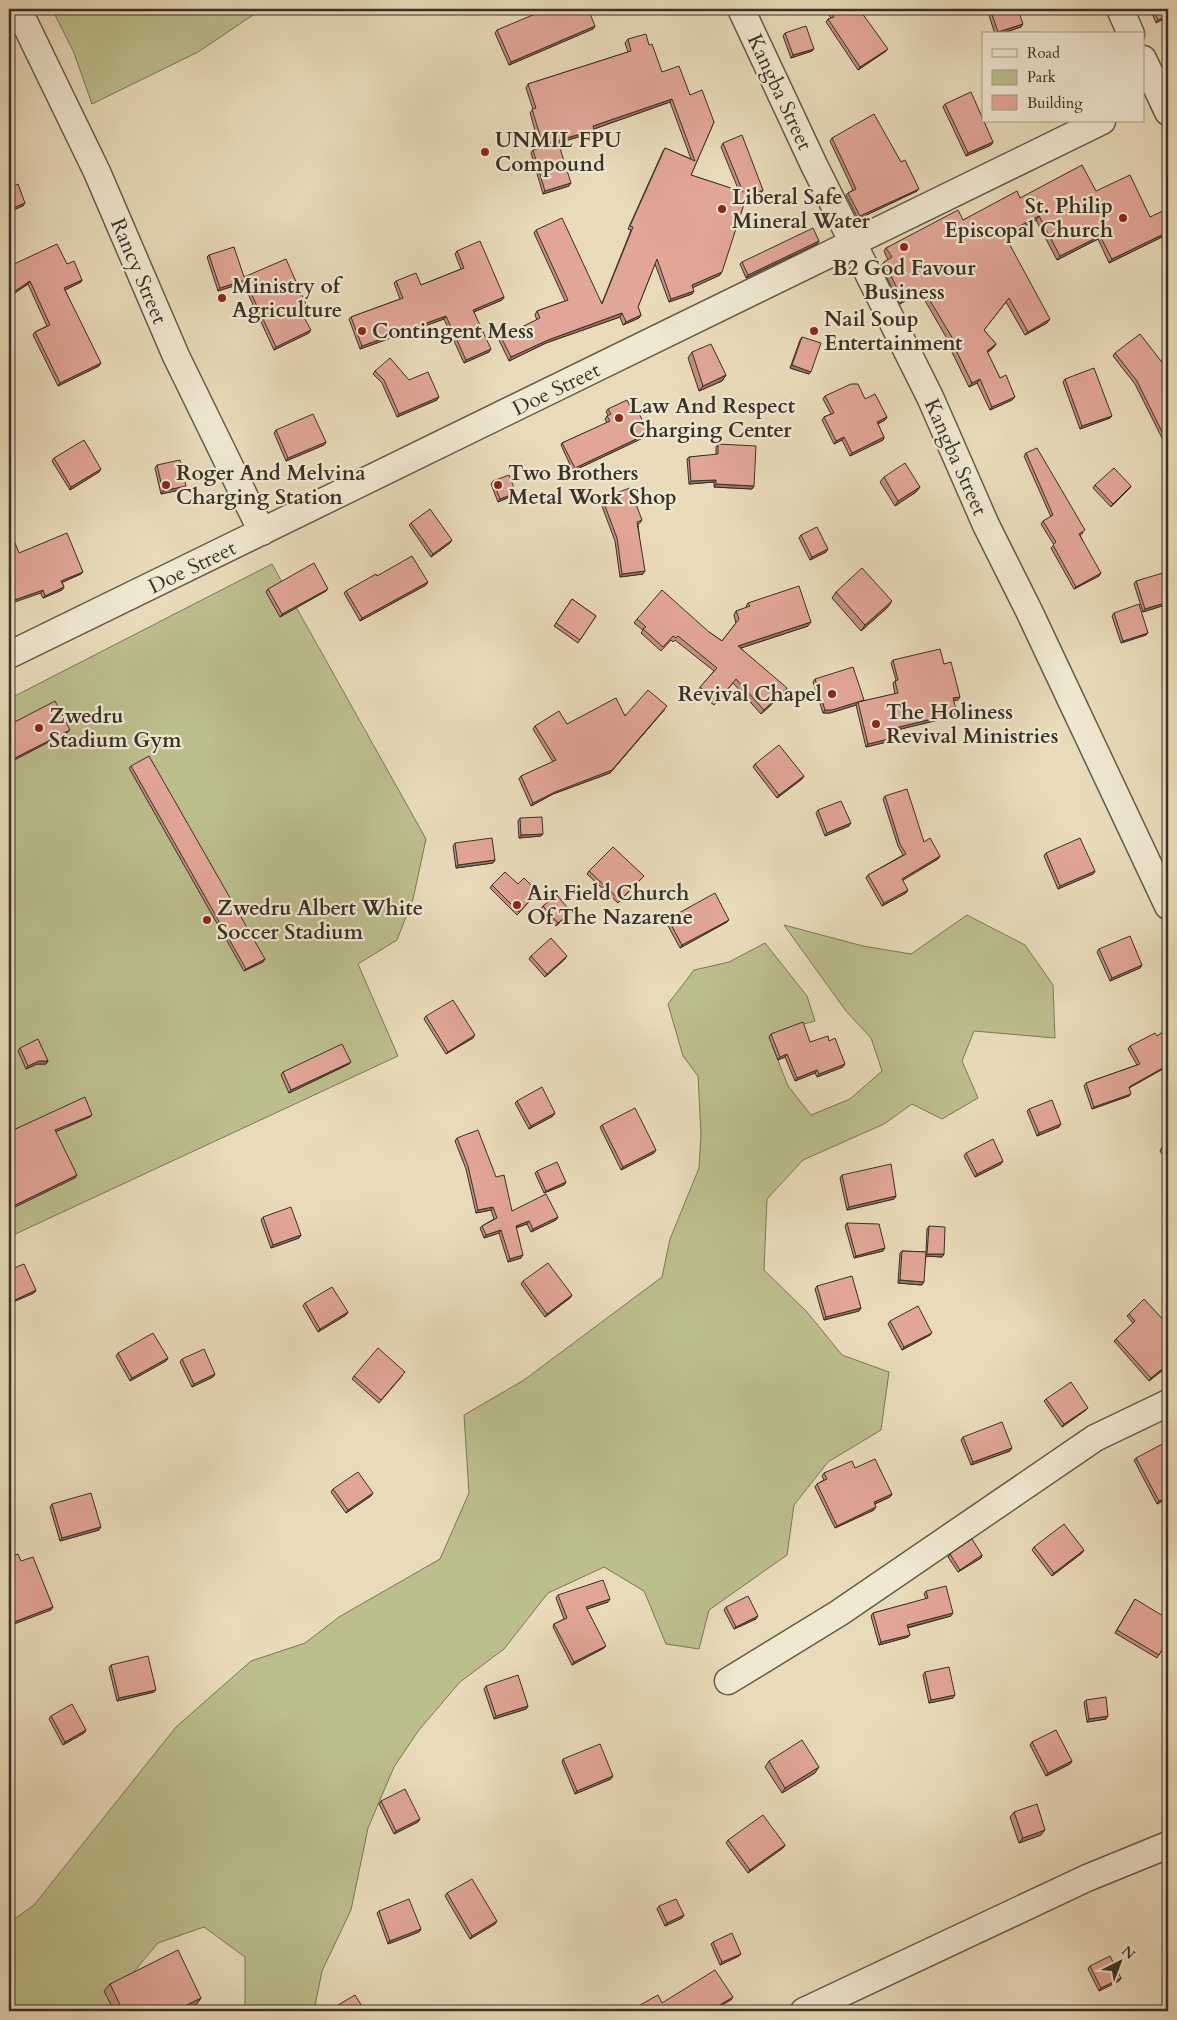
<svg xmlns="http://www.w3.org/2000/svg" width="1177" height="2020" viewBox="0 0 1177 2020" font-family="Cardo,serif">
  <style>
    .green { fill: #bcbe8c; stroke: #7a7759 }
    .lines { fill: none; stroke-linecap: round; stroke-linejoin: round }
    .minor-casing { stroke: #655b4b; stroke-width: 29 }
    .minor { stroke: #f1e8d2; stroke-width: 26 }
    .wall { fill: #c28f83; stroke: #393026 }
    .shaded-wall { fill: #9e746a; stroke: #393026 }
    .building { fill: #e2a698; stroke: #393026 }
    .poi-dot { fill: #8f2418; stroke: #f1e8d2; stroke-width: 2 }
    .labels { text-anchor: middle; stroke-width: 4.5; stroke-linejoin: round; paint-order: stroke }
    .street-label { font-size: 21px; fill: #393026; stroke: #f1e8d2 }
    .poi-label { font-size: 21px; font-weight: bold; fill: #393026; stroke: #f1e8d2; text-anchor: start }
  </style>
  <rect width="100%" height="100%" fill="#e9dbba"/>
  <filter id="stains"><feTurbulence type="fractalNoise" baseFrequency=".004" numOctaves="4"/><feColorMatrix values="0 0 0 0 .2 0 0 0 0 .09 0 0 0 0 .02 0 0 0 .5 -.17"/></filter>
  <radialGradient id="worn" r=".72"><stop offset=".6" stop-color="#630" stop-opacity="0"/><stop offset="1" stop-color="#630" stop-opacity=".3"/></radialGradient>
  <path class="green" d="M52 9H262L198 52 92 104 74 53Z
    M272 564 426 839 413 899 397 940 358 964 398 1056 9 1237V699Z
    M967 915 1025 945 1053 985 1055 1038 974 1031 962 1061 978 1098 942 1119 912 1104 884 1124 803 1160 767 1199 764 1270 807 1312 842 1355 889 1372 881 1430 828 1462 794 1505 787 1555 709 1610 699 1649 666 1644 644 1591 604 1567 548 1593 504 1649 460 1682 419 1730 394 1767 368 1828 351 1910 322 1971 314 2011H245V1957L204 1927 158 1943 126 1981 125 2011H9V1923L34 1905 176 1727 251 1661 305 1643 339 1617 440 1559 469 1493 464 1415 524 1380 662 1277 670 1239 699 1168 701 1134 698 1076 683 1056 668 1004 694 970 729 962 765 943 807 996 815 1021 789 1028 772 1045 788 1086 811 1115 850 1099 882 1071 871 1038 846 1011 784 925 863 946 911 954Z"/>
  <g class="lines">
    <defs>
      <path id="minor" d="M18 9 97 172 176 356 262 532
        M741 9 814 165 930 397 986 525 1029 611 1168 906
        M1120 9 1131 34
        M1143 59 1168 112
        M9 655 1102 121
        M728 1681 839 1613 1095 1438 1168 1403
        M804 2011 1087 1878 1168 1845"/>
    </defs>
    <use href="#minor" class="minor-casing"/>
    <use href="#minor" class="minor"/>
  </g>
  <path class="wall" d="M824 9H859L886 51 858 70 826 22 828 19 831 18Z
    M987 9H1018L1021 27 1000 34H995Z
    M1150 9H1168L1156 23Z
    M595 26 593 29 509 65 495 33 497 30Z
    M785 33 814 49 812 51 791 58 783 36Z
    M628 39 649 45 662 72 690 95 714 122 691 175 739 191 721 147 723 143 763 190 761 193 745 200 720 275 693 287 692 294 669 302 655 264 638 307 641 315 639 318 623 325 620 317 546 343 509 361 499 340 501 337 537 320 535 315 537 311 565 301 534 233 536 230 602 303 631 230 628 229 663 151 665 148 691 159 670 102 594 129 592 133 558 143 569 186 543 194 531 153 533 150 540 148 530 113 533 109 526 88 528 84 628 52 625 43Z
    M945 104 993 142 991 145 966 156 943 107Z
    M832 138 917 191 858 219 846 195 848 193 853 190 830 141Z
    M1096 191 1150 217 1168 223V234L1109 263 1098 239 1057 260 1036 220 1005 236 1047 323 1025 335 1006 302 984 330 996 344 993 348 987 353 1000 378 1015 397 1012 400 990 410 977 383 969 387 948 344 949 342 920 292 900 304 881 266 884 262 888 260 884 251 886 248 963 220 1020 198Z
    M819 241 817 244 746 278 740 264 742 262Z
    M457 251 504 297 502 300 474 312 489 352 464 363 444 319 360 349 349 319 351 317 400 299 394 283 396 281 421 285 461 269 455 254Z
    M209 255 244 277 307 314 303 315 309 333 274 350 243 283 218 291 207 257Z
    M9 260 12 265 67 264 82 280 81 282 65 290 99 366 58 386 33 335 35 332 47 326 28 284 9 297Z
    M802 337 809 374 790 368 800 340Z
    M692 352 726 375 722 381 699 391 688 358Z
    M1115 353 1168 370V400L1166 401 1168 405V442L1165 444 1135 384 1113 356Z
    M375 371 409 380 437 400 397 417 382 383 373 374Z
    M1065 379 1110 418 1080 429 1063 382Z
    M825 396 865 399 887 417 885 420 878 424 884 437 883 440 850 456 842 440 834 444 822 420 824 417 831 414 823 399Z
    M608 409 647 436 573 471 561 445 562 443 607 423 605 419 608 415 606 412Z
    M276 430 326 442 324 445 286 461 274 433Z
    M718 444 754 486 752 489 714 487V482L689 484 687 459 689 457 716 455V447Z
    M1026 453 1083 533 1080 535 1099 576 1074 589 1051 548 1054 545 1041 524 1043 521 1051 517 1024 456Z
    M54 458 99 472 70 490 52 461Z
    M157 465 184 489 161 494 155 468Z
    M884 477 920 487 916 492 895 506 880 482Z
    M493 481 516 493 514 495 498 502 491 484Z
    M1095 485 1131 486 1129 489 1111 507 1093 488Z
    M602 498 642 520 640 523 638 524 643 574 620 577 615 541 600 501Z
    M411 523 450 543 431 557 409 525Z
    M801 535 826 552 810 560 799 538Z
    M19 553 81 574 62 582 64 587 62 590 43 598Z
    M377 576 426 585 360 621 344 593 346 591Z
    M1136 581 1168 591V604L1143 612 1134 584Z
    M268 589H328L326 591 280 617 266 592Z
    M836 592 888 607 861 631 832 598Z
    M572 599 596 616 578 643 554 626Z
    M748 603 808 626 741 648 785 692 761 714 733 683 714 705 697 691 714 671 675 640 673 642 671 640 661 651 641 633 643 630 634 623 637 619 709 632 722 641 736 623 734 615 736 611 746 608V607Z
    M1114 613 1146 635 1121 643 1112 616Z
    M893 660 944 664 958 700 953 701 955 716 896 730 897 737 895 740 866 747 856 705 830 713H823L813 682 815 679 863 701 895 694 893 683 896 680 891 663Z
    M665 709 610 773 553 794 531 806 519 779 521 776 553 762 533 729 535 726 567 724Z
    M755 764 804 776 802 779 777 798 753 767Z
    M131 766 263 962 244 971 129 768Z
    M885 796 924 842 940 856 938 859 902 880 906 893 882 906 866 878 868 875 903 855 898 846 883 799Z
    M818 810 849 826 825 836 816 813Z
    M520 818 543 834 541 836 519 838 518 821Z
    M455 843 495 860 493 863 456 868 453 846Z
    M1046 853 1095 871 1093 874 1058 889 1044 856Z
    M589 871 644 876 618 903 587 874Z
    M518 884 538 892 517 915 490 888 492 885Z
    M543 906 569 914 556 926 541 909Z
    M668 919 729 920 727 922 680 948 666 922Z
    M1099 949 1142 965 1140 968 1110 981 1097 952Z
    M531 956 565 959 545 977 529 959Z
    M426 1016 473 1038 446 1054 424 1019Z
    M771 1034 810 1042 829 1041 843 1067 817 1077 815 1073 795 1081 785 1057 778 1060 769 1037Z
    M1130 1046 1168 1066 1129 1088V1096L1092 1109 1084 1086 1086 1083 1137 1065 1128 1049Z
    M20 1048 48 1061 46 1064H37L26 1069 18 1051Z
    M351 1062 349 1064 289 1093 281 1075 283 1072Z
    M517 1101 553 1116 529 1129 515 1103Z
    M1029 1109 1059 1127 1037 1136 1027 1111Z
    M602 1125 654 1153 621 1170 600 1127Z
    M457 1138 496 1177 512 1211 558 1217 556 1220 531 1232 527 1224 516 1228 521 1258 508 1262 499 1233 484 1238 480 1228 482 1226 494 1219 491 1210 476 1213 466 1169 455 1141Z
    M1168 1143V1163L1160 1151 1162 1147Z
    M966 1153 1001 1164 975 1177 964 1156Z
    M537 1171 566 1182 564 1185 544 1193 535 1173Z
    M842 1175 896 1196 894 1199 847 1210 840 1178Z
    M263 1217 301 1235 299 1238 271 1248 261 1220Z
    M847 1223 883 1251 854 1258 845 1226Z
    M929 1226 944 1254 942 1257 926 1256 922 1285 898 1283 900 1253 902 1251 926 1252 927 1229Z
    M9 1270 36 1290 34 1293 13 1302 9 1293Z
    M523 1281 572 1295 570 1298 545 1317 521 1284Z
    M817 1286 861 1308 859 1311 824 1320 815 1289Z
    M1144 1299 1168 1366 1149 1381 1114 1341 1116 1339 1133 1323 1127 1316Z
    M305 1303 348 1312 346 1315 318 1332 303 1306Z
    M890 1321 930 1335 902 1350 888 1324Z
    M118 1353 168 1358 166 1361 130 1381 116 1356Z
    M182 1359 215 1374 213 1377 192 1387 180 1362Z
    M403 1375 379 1403 352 1379 354 1376Z
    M1046 1399 1088 1408 1086 1410 1062 1427 1044 1401Z
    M963 1437 1010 1451 971 1465 961 1440Z
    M1136 1458 1168 1498 1157 1504 1134 1460Z
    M855 1468 892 1494 890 1497 875 1504 874 1510 835 1528 815 1487 817 1484 824 1480 822 1476 824 1473Z
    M333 1489 371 1496 346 1513 331 1492Z
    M52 1504 99 1530 60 1541 50 1507Z
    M1034 1547 1082 1553 1052 1576 1032 1550Z
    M950 1554 982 1555 981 1558 958 1572 948 1557Z
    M926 1591 951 1616 908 1628 910 1635 908 1637 879 1645 871 1616 873 1613 926 1599 924 1594Z
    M558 1595 608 1602 587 1609 604 1648 572 1665 553 1627 554 1624 564 1619 556 1598Z
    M1135 1599 1168 1639 1157 1658 1115 1633Z
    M726 1607 756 1619 734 1629 724 1610Z
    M111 1665 156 1690 154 1692 117 1701 109 1668Z
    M925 1672 953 1698 929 1703 923 1675Z
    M486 1686 528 1706 526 1709 494 1719 484 1689Z
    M1086 1700 1106 1719 1087 1722 1084 1702Z
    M51 1716 86 1730 84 1733 63 1745 49 1719Z
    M1032 1742 1072 1761 1070 1764 1046 1776 1030 1745Z
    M563 1759 611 1779 575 1794 562 1762Z
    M769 1761 815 1773 782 1793 765 1767Z
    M381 1801 420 1819 418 1822 394 1834 379 1804Z
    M1014 1812 1041 1835 1019 1843 1010 1817Z
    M728 1840 785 1845 783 1848 748 1873 726 1843Z
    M447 1893 495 1924 470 1939 445 1896Z
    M659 1906 684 1915 682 1918 665 1926 657 1909Z
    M379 1911 421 1929 419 1932 388 1944 377 1913Z
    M713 1942 739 1956 720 1965 711 1944Z
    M1090 1966 1121 1978 1119 1981 1099 1991 1088 1969Z
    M110 1984 201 1998 196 2005 184 2011H114L104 1991Z"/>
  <path class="shaded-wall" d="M1168 15V17L1156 23 1158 20Z
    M1023 24 1021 27 1000 34H997L998 32Z
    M595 26 593 29 509 65 511 62Z
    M814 49 812 51 791 58 793 55Z
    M888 49 886 51 858 70 860 67Z
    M672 99 670 102 591 130 593 126Z
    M594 130 592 133 540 148 543 145Z
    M993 142 991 145 966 156 968 153Z
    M571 183 569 186 543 194 545 191Z
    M919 189 917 191 858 219 860 216Z
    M763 190 761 193 743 201 746 198Z
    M25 203 23 206 9 212V210Z
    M1039 216 1036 220 1002 238 1004 234Z
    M1168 232V234L1109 263 1112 259Z
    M1100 236 1098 239 1057 260 1060 256Z
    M819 241 817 244 746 278 748 275Z
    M722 272 720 275 690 289 692 285Z
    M82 280 81 282 63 291 64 288Z
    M245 280 243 283 218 291 220 288Z
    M30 281 28 284 9 297V295Z
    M923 289 920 292 900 304 903 300Z
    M694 291 692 294 669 302 671 299Z
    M504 297 502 300 471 313 473 310Z
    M622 313 620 317 546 343 509 361 511 357 548 340Z
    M641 315 639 318 623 325 626 322Z
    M446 316 444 319 360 349 362 346Z
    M1050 319 1047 323 1025 335 1028 332Z
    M311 330 309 333 274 350 276 347Z
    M996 344 993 348 984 355 987 351Z
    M491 349 489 352 464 363 466 360Z
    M101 363 99 366 58 386 60 383Z
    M792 365 811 372 809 374 790 368Z
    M726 375 722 381 699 391 703 386Z
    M980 379 977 383 969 387 972 383Z
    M439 397 437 400 397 417 399 414Z
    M1015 397 1012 400 990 410 992 407Z
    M1112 416 1110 418 1080 429 1082 426Z
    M887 417 885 420 875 425 877 422Z
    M649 433 647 436 573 471 575 468Z
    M844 437 842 440 834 444 836 441Z
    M884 437 883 440 850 456 852 453Z
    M326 442 324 445 286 461 288 458Z
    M101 469 99 472 70 490 71 487Z
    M716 480 714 482 689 484 691 481Z
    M716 484 754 486 752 489 714 487Z
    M186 486 184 489 161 494 163 491Z
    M1131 486 1129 489 1111 507 1113 504Z
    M920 487 916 492 895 506 898 501Z
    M516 493 514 495 498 502 500 499Z
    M452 540 450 543 431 557 433 554Z
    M828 549 826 552 810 560 812 557Z
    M645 571 643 574 620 577 622 574Z
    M83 572 81 574 59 584 61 581Z
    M1101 573 1099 576 1074 589 1076 587Z
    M428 582 426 585 360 621 362 618Z
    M64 587 62 590 43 598 45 596Z
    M328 589 326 591 280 617 282 614Z
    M43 590 41 593 9 604V602Z
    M892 601 888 607 861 631 865 625Z
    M1168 602V604L1143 612 1145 609Z
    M811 622 808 626 735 650 738 646Z
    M1148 633 1146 635 1121 643 1123 641Z
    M787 688 785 692 761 714 764 710Z
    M960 697 958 700 951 701 953 698Z
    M858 702 856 705 830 713H823L825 710Z
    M665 709 610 773 553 794 531 806 533 803Z
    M957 713 955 716 893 731 895 728Z
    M70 730 68 732 9 763V761Z
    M897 737 895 740 866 747 868 744Z
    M804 776 802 779 777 798 779 795Z
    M851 823 849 826 825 836 827 833Z
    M543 834 541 836 519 838 521 835Z
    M940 856 938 859 900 882 902 879Z
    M495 860 493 863 456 868 458 865Z
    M1095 871 1093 874 1058 889 1060 886Z
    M908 890 906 893 882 906 884 903Z
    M571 912 569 914 556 926 558 923Z
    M729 920 727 922 680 948 682 945Z
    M567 956 565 959 545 977 547 974Z
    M265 959 263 962 244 971 246 969Z
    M1142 965 1140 968 1110 981 1112 978Z
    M475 1035 473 1038 446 1054 448 1052Z
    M787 1054 785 1057 778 1060 780 1057Z
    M39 1061H48L46 1064H37L26 1069 28 1066Z
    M351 1062 349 1064 289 1093 291 1090Z
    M845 1064 843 1067 817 1077 819 1074Z
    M1168 1065V1066L1127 1089 1129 1087Z
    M817 1070 815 1073 795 1081 797 1078Z
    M1131 1094 1129 1096 1092 1109 1094 1107Z
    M555 1113 553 1116 529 1129 531 1126Z
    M92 1115 90 1117 53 1133 55 1130Z
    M1061 1124 1059 1127 1037 1136 1039 1133Z
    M656 1150 654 1153 621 1170 623 1167Z
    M1003 1161 1001 1164 975 1177 977 1174Z
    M77 1175 75 1178 9 1210V1208Z
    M566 1182 564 1185 544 1193 546 1191Z
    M896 1196 894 1199 847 1210 849 1207Z
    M493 1207 491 1210 476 1213 478 1210Z
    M558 1217 556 1220 531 1232 533 1229Z
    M529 1221 527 1224 514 1228 516 1226Z
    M501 1230 499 1233 484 1238 486 1235Z
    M301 1235 299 1238 271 1248 273 1245Z
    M885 1248 883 1251 854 1258 856 1256Z
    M927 1254H944L942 1257 925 1256Z
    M523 1255 521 1258 508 1262 510 1259Z
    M900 1280 924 1282 922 1285 898 1283Z
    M36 1290 34 1293 13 1302 15 1300Z
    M572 1295 570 1298 545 1317 547 1314Z
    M861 1308 859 1311 824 1320 826 1317Z
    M348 1312 346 1315 318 1332 320 1329Z
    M932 1333 930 1335 902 1350 904 1347Z
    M168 1358 166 1361 130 1381 132 1378Z
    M1168 1364V1366L1149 1381 1151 1378Z
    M215 1374 213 1377 192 1387 194 1384Z
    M1088 1408 1086 1410 1062 1427 1064 1424Z
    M1012 1448 1010 1451 971 1465 973 1462Z
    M373 1493 371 1496 346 1513 348 1510Z
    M892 1494 890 1497 872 1505 874 1502Z
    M1168 1497V1498L1157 1504 1159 1501Z
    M876 1507 874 1510 835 1528 837 1526Z
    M101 1527 99 1530 60 1541 62 1538Z
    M1084 1550 1082 1553 1052 1576 1054 1573Z
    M982 1555 981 1558 958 1572 960 1570Z
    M610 1599 608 1602 584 1610 586 1607Z
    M53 1607 51 1610 9 1626V1624Z
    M953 1613 951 1616 905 1628 907 1625Z
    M758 1616 756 1619 734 1629 736 1627Z
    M910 1635 908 1637 879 1645 881 1642Z
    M606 1646 604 1648 572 1665 574 1662Z
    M156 1690 154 1692 117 1701 119 1698Z
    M955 1695 953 1698 929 1703 931 1700Z
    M528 1706 526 1709 494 1719 496 1716Z
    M1108 1716 1106 1719 1087 1722 1089 1719Z
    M86 1730 84 1733 63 1745 65 1742Z
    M1072 1761 1070 1764 1046 1776 1048 1773Z
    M819 1767 815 1773 782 1793 785 1788Z
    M613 1776 611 1779 575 1794 577 1791Z
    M420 1819 418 1822 394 1834 396 1831Z
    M1045 1830 1041 1835 1019 1843 1023 1838Z
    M785 1845 783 1848 748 1873 750 1870Z
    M684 1915 682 1918 665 1926 667 1923Z
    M497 1921 495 1924 470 1939 472 1936Z
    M421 1929 419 1932 388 1944 390 1941Z
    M741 1954 739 1956 720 1965 722 1962Z
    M1121 1978 1119 1981 1099 1991 1101 1988Z
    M733 1997 731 2000 712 2011H710Z
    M201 1998 196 2005 184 2011H178L181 2008Z"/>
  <path class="building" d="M547 9H588L595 26 511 62 497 30Z
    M828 9H859L888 49 860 67 828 19 834 17Z
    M990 9H1018L1023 24 998 32Z
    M1153 9H1168V15L1158 20Z
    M806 26 814 49 793 55 785 33Z
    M646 34 649 45 652 44 662 72 679 66 690 95 702 90 714 122 691 175 743 192 723 143 742 135 763 190 746 198 722 272 692 285 694 291 671 299 657 259 638 307 641 315 626 322 622 313 548 340 511 357 501 337 540 318 537 311 568 300 536 230 562 218 602 304 633 227 630 226 665 148 695 161 672 99 593 126 594 130 543 145 532 109 536 108 528 84 631 51 628 39Z
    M971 92 993 142 968 153 945 104Z
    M874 114 901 162 905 160 919 189 860 216 848 193 856 189 832 138Z
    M558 142 571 183 545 191 533 150Z
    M1082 165 1096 191 1130 175 1150 217 1163 211 1168 223V232L1112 259 1100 236 1060 256 1039 216 1004 234 1050 319 1028 332 1009 298 984 330 996 344 987 351 1000 378 1006 375 1015 397 992 407 980 379 972 383 951 340 953 339 923 289 903 300 884 262 892 257 886 248 958 210 963 220 1017 191 1020 198Z
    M18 184 25 203 9 210V188Z
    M813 228 819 241 748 275 742 262Z
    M480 241 504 297 473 310 491 349 466 360 446 316 362 346 351 317 403 298 396 281 416 273 421 285 464 268 457 251Z
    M57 244 67 264 74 261 82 280 64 288 101 363 60 383 35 332 50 325 30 281 9 295V260L12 265Z
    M234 247 244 277 286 259 309 311 302 314 311 330 276 347 245 280 220 288 209 255Z
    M9 325 12 333 9 335Z
    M1140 334 1168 370V398L1165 399 1168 405V441L1167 442 1137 381 1115 353Z
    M802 337 821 343 811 372 792 365Z
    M711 344 726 375 703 386 692 352Z
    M390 358 409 380 428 372 439 397 399 414 384 380 375 371Z
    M1094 368 1112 416 1082 426 1065 379Z
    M851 384H858L865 399 875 394 887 417 877 422 884 437 852 453 844 437 836 441 824 417 834 413 825 396Z
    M627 400 630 406 634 404 649 433 575 468 562 443 610 421 607 416 611 414 608 409Z
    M313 414 326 442 288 458 276 430Z
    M84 440 101 469 71 487 54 458Z
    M718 444 756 446 754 486 716 484V480L691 481 689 457 718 454Z
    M1037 448 1085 530 1079 534 1101 573 1076 587 1053 545 1056 542 1043 521 1053 515 1026 453Z
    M180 460 186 486 163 491 157 465Z
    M905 463 920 487 898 501 884 477Z
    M1114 468 1131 486 1113 504 1095 485Z
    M509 475 516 493 500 499 493 481Z
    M630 488 642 520 637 522 645 571 622 574 617 538 602 498Z
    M430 509 452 540 433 554 411 523Z
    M817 527 828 549 812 557 801 535Z
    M9 528 19 553 67 533 83 572 61 581 64 587 45 596 43 590 9 602Z
    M412 556 428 582 362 618 346 591 376 574 377 576Z
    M314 563 328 589 282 614 268 589Z
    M862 568 892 601 865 625 836 592Z
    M1163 573 1168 591V602L1145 609 1136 581Z
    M799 586 811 622 738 646 787 688 764 710 736 679 717 702 700 687 717 668 678 636 676 638 673 636 663 647 643 629 646 627 637 619 662 590 709 632 722 641 739 619 736 611 750 606 748 603Z
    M572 599 596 616 580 640 556 623Z
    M1139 604 1148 633 1123 641 1114 613Z
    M940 649 944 664 951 662 960 697 953 698 957 713 895 728 897 737 868 744 858 702 898 693 895 681 898 680 893 660Z
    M853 667 864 700 832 710H825L815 679Z
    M648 690 667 706 612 770 555 792 533 803 521 776 556 760 535 726 559 711 567 724 616 698 625 716Z
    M55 701 70 730 9 761V725Z
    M779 745 804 776 779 795 755 764Z
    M149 756 265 959 246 969 131 766Z
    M907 789 924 842 930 838 940 856 902 879 908 890 884 903 868 875 906 854 900 844 885 796Z
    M841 801 851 823 827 833 818 810Z
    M542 817 543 834 521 835 520 818Z
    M492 838 495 860 458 865 455 843Z
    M1080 838 1095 871 1060 886 1046 853Z
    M613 847 644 876 620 900 589 871Z
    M505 872 518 884 524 878 538 892 519 912 492 885Z
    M715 893 729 920 682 945 668 919Z
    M557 895 571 912 558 923 543 906Z
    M1130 936 1142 965 1112 978 1099 949Z
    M551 938 567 956 547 974 531 956Z
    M453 1000 475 1035 448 1052 426 1016Z
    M803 1022 810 1042 828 1036 829 1041 835 1038 845 1064 819 1074 817 1070 797 1078 787 1054 780 1057 771 1034Z
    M1168 1028V1065L1129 1087 1131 1094 1094 1107 1086 1083 1140 1064 1130 1046 1155 1033 1157 1036Z
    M38 1039 48 1061H39L28 1066 20 1048Z
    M342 1044 351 1062 291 1090 283 1072Z
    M542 1087 555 1113 531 1126 517 1101Z
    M85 1097 92 1115 55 1130 77 1175 9 1208V1132Z
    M1052 1100 1061 1124 1039 1133 1029 1109Z
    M635 1108 656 1150 623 1167 602 1125Z
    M478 1130 496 1177 504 1175 512 1211 546 1194 558 1217 533 1229 529 1221 516 1226 523 1255 510 1259 501 1230 486 1235 482 1226 497 1218 493 1207 478 1210 468 1166 457 1138Z
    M993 1139 1003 1161 977 1174 966 1153Z
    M1168 1143V1155L1162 1147Z
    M557 1162 566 1182 546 1191 537 1171Z
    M891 1164 896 1196 849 1207 842 1175Z
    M291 1207 301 1235 273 1245 263 1217Z
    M847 1223 879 1224 885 1248 856 1256Z
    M929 1226 945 1227 944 1254H927Z
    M902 1251 926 1252 924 1282 900 1280Z
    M548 1263 572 1295 547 1314 523 1281Z
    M24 1264 36 1290 15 1300 9 1286V1270Z
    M852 1276 861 1308 826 1317 817 1286Z
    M332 1287 348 1312 320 1329 305 1303Z
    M1144 1299 1168 1325V1364L1151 1378 1116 1339 1135 1321 1129 1314Z
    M918 1306 932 1333 904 1347 890 1321Z
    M153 1333 168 1358 132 1378 118 1353Z
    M378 1348 405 1372 381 1400 354 1376Z
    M204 1349 215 1374 194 1384 182 1359Z
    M1071 1382 1088 1408 1064 1424 1046 1399Z
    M1002 1422 1012 1448 973 1462 963 1437Z
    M1168 1441V1497L1159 1501 1136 1458Z
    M875 1459 892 1494 874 1502 876 1507 837 1526 817 1484 827 1479 824 1473 852 1461 855 1468Z
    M358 1472 373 1493 348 1510 333 1489Z
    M91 1493 101 1527 62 1538 52 1504Z
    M1064 1524 1084 1550 1054 1573 1034 1547Z
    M972 1539 982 1555 960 1570 950 1554Z
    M18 1554 21 1561 33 1557 53 1607 9 1624V1557Z
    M603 1580 610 1599 586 1607 606 1646 574 1662 554 1624 567 1618 558 1595Z
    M946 1586 953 1613 907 1625 910 1635 881 1642 873 1613 928 1598 926 1591Z
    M748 1596 758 1616 736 1627 726 1607Z
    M1135 1599 1168 1619V1639L1159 1655 1117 1630Z
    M148 1656 156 1690 119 1698 111 1665Z
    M949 1667 955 1695 931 1700 925 1672Z
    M518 1675 528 1706 496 1716 486 1686Z
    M1106 1697 1108 1716 1089 1719 1086 1700Z
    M72 1704 86 1730 65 1742 51 1716Z
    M1056 1730 1072 1761 1048 1773 1032 1742Z
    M802 1740 819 1767 785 1788 769 1761Z
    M600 1744 613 1776 577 1791 563 1759Z
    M405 1789 420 1819 396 1831 381 1801Z
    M1037 1804 1045 1830 1023 1838 1014 1812Z
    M763 1815 785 1845 750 1870 728 1840Z
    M472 1879 497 1921 472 1936 447 1893Z
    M409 1899 421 1929 390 1941 379 1911Z
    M676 1899 684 1915 667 1923 659 1906Z
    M732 1933 741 1954 722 1962 713 1942Z
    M178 1950 201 1998 181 2008 183 2011H123L110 1984Z
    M1110 1956 1121 1978 1101 1988 1090 1966Z
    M715 1970 733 1997 710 2011H634L633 2009 658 1995 662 2003Z
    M355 1995 365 2011H328Z
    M1145 2005 1148 2011H1130Z
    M378 2006 382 2011H371Z"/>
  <g class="poi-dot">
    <circle cx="485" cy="152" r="5"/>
    <circle cx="722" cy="209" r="5"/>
    <circle cx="1123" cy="218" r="5"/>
    <circle cx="904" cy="247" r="5"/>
    <circle cx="222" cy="298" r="5"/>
    <circle cx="362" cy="331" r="5"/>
    <circle cx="814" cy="331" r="5"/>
    <circle cx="619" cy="418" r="5"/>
    <circle cx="166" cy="485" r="5"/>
    <circle cx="498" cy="485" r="5"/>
    <circle cx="832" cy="694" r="5"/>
    <circle cx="876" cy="724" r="5"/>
    <circle cx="39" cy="728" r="5"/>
    <circle cx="517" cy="905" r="5"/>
    <circle cx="207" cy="920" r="5"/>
  </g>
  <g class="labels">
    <g class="street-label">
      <text transform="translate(780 92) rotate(65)" y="7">Kangba Street</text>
      <text transform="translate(139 271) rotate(67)" y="7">Rancy Street</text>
      <text transform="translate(556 389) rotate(-26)" y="7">Doe Street</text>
      <text transform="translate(956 457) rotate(66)" y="7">Kangba Street</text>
      <text transform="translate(192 567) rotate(-26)" y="7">Doe Street</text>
    </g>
    <g class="poi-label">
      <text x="495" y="147">UNMIL FPU<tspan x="495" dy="24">Compound</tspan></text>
      <text x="732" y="204">Liberal Safe<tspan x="732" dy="24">Mineral Water</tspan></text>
      <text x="1113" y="213" text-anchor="end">St. Philip<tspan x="1113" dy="24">Episcopal Church</tspan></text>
      <text x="904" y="275" text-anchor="middle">B2 God Favour<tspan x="904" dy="24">Business</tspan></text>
      <text x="232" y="293">Ministry of<tspan x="232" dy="24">Agriculture</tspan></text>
      <text x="824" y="326">Nail Soup<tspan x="824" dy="24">Entertainment</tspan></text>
      <text x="372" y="338">Contingent Mess</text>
      <text x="629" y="413">Law And Respect<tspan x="629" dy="24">Charging Center</tspan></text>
      <text x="176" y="480">Roger And Melvina<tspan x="176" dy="24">Charging Station</tspan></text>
      <text x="508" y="480">Two Brothers<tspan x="508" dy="24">Metal Work Shop</tspan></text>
      <text x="822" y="701" text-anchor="end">Revival Chapel</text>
      <text x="886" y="719">The Holiness<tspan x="886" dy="24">Revival Ministries</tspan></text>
      <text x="49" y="723">Zwedru<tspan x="49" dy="24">Stadium Gym</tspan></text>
      <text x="527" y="900">Air Field Church<tspan x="527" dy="24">Of The Nazarene</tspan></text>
      <text x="217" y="915">Zwedru Albert White<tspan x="217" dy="24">Soccer Stadium</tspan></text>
    </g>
  </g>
  <rect width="1177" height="2020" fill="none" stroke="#e9dbba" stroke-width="30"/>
  <rect x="10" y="10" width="1157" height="2000" fill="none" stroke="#393026" stroke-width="2.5"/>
  <rect x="15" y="15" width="1147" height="1990" fill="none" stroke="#393026"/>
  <rect x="982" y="32" width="162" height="90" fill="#f1e8d2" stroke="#a79e8d"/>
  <rect x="992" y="49" width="25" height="8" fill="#f1e8d2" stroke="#a79e8d"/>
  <text x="1027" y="58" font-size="15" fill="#393026">Road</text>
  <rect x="992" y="70" width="25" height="15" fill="#bcbe8c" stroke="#a79e8d"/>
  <text x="1027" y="82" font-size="15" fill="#393026">Park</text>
  <rect x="992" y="95" width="25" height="15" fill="#e2a698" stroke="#a79e8d"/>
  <text x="1027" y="108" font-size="15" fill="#393026">Building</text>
  <g transform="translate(1120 1962) rotate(42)" stroke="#f1e8d2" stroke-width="4" paint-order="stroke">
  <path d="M0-4L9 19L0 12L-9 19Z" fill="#393026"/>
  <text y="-8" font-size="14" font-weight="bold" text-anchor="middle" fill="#393026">N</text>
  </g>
  <rect width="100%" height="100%" filter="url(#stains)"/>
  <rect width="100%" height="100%" fill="url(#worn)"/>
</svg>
